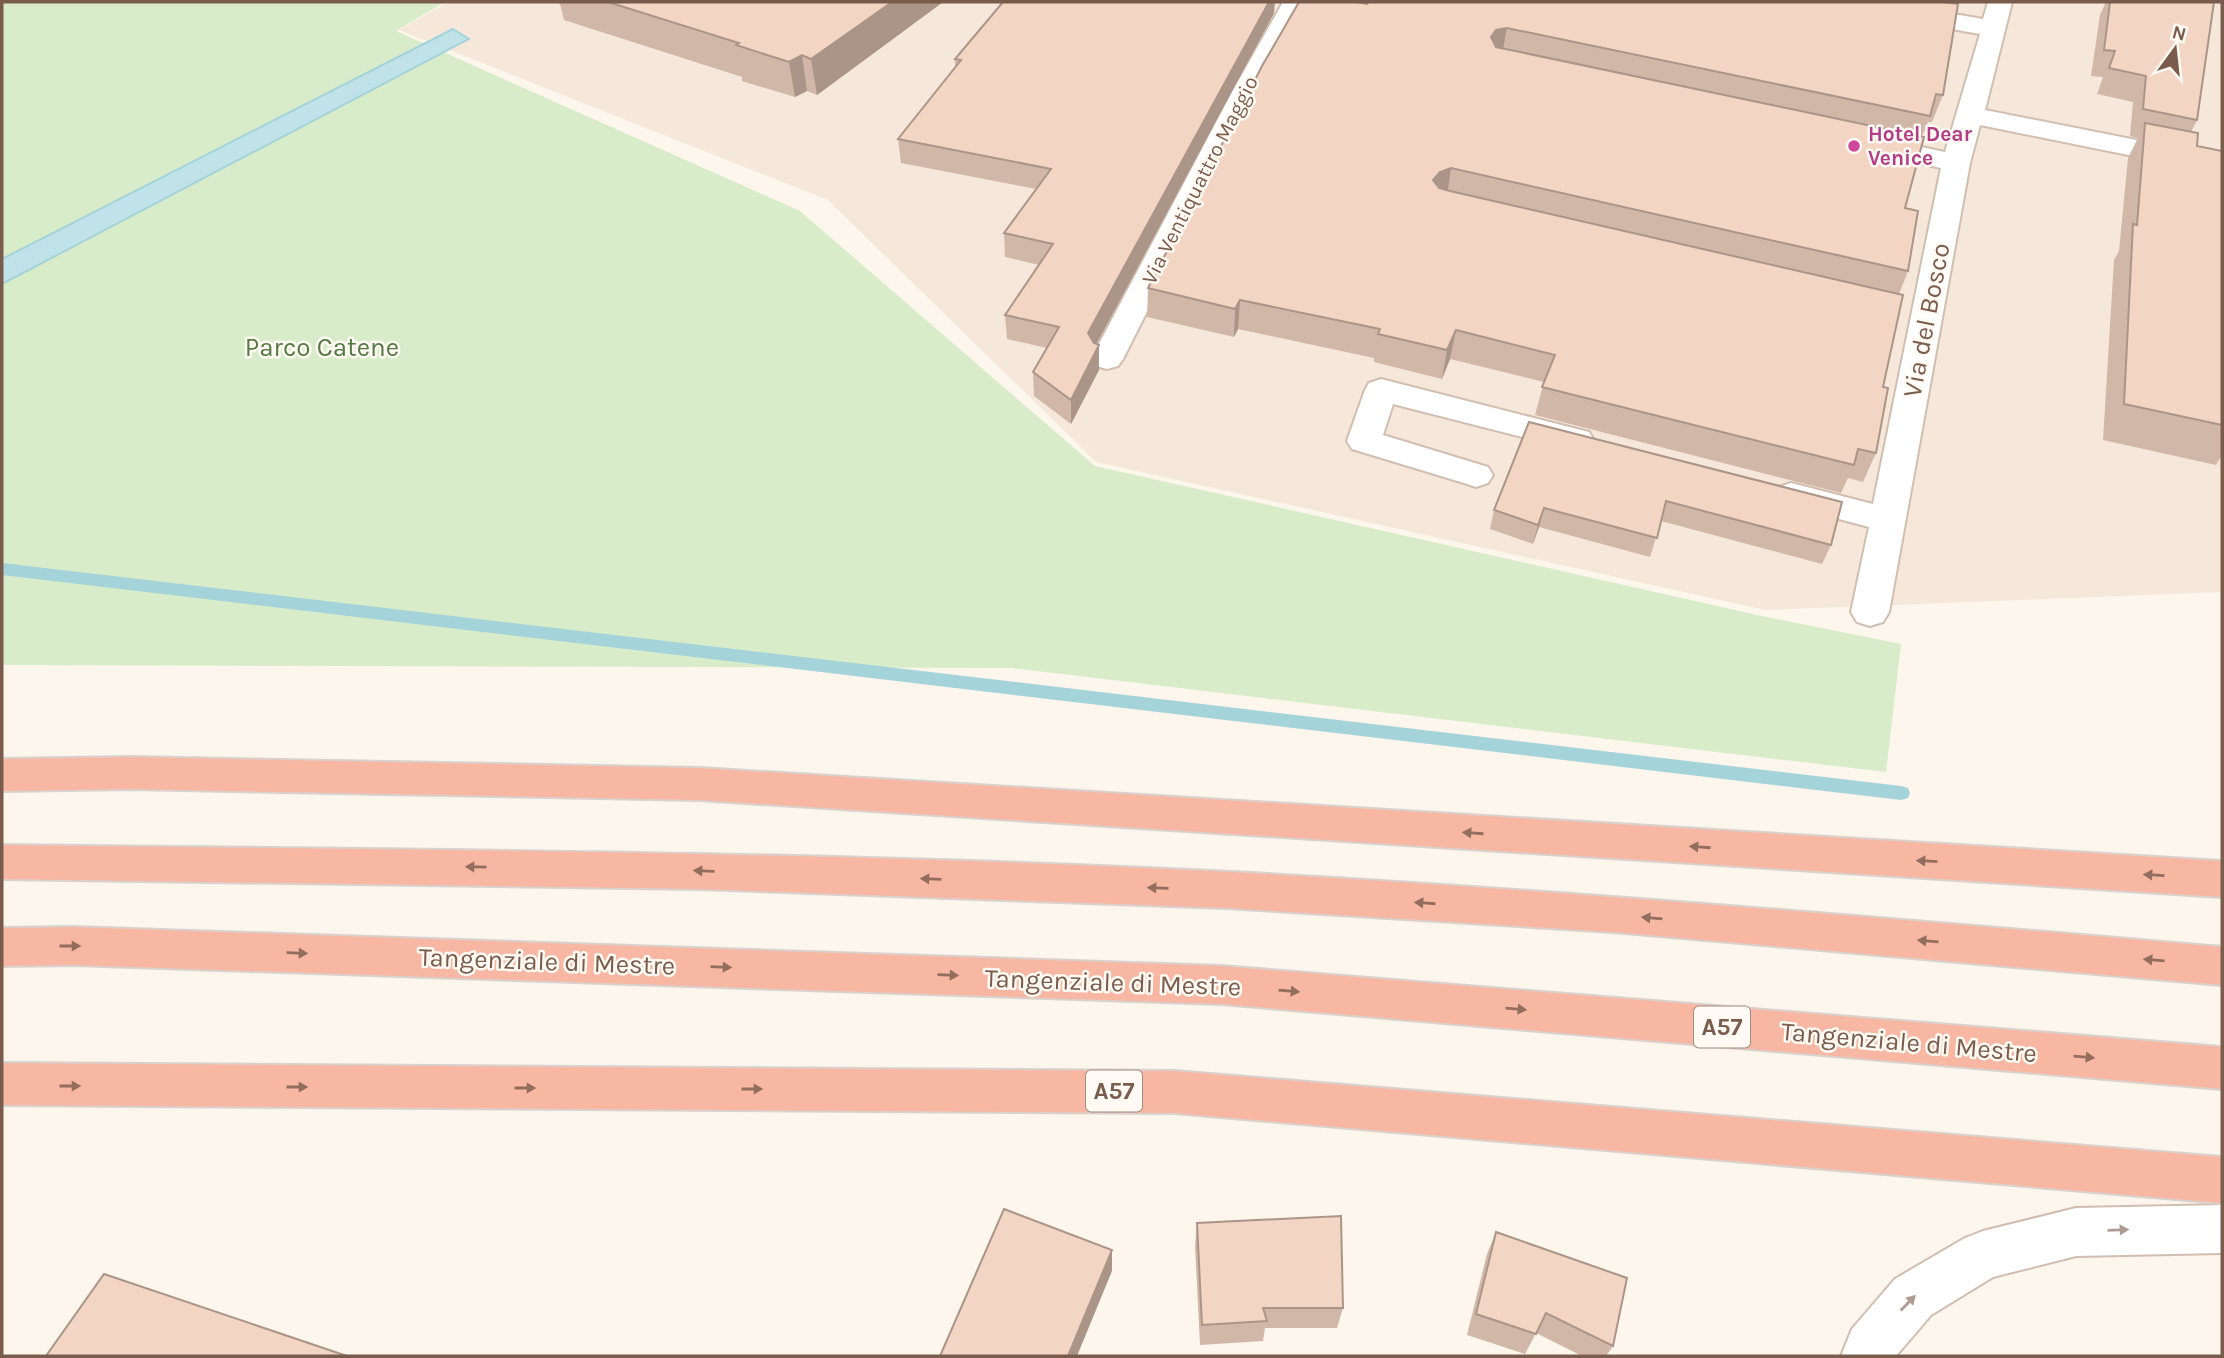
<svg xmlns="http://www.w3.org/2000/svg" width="2224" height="1358" viewBox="0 0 2224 1358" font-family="Karla,sans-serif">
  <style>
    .residential { fill: #f5e8da }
    .green { fill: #d8ecc9 }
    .water { fill: #bfe3e8; stroke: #a5d3da; stroke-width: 2 }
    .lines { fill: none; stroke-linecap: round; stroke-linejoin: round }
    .stream { fill: #a5d3da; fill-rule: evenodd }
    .minor-casing { stroke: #d1beb0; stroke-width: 4 }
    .highway-casing { stroke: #dad1cd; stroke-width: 4 }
    .minor { fill: #fff; fill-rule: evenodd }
    .highway { fill: #f7b7a3; fill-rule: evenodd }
    .wall { fill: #d1b7a8 }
    .shaded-wall { fill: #aa9588 }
    .building { fill: #f3d5c3; stroke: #aa9588; stroke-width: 2 }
    .oneway { fill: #936e5e }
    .oneway2 { fill: #af9d94 }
    .hotel-dot { fill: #d1479c; stroke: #fffaf3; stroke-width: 2.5 }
    .labels { text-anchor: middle; stroke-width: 5; stroke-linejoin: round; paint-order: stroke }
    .far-hotel-label { font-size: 21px; font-weight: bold; fill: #b23c85; stroke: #fffaf3; text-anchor: start }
    .far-street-label { font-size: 21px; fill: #7a5c4d; stroke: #fffaf3 }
    .shield { fill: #fffaf3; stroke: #a28b7f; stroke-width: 2 }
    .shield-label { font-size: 24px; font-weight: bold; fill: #7a5c4d }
    .street-label { font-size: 26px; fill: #7a5c4d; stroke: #fffaf3 }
    .park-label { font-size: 26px; fill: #537a41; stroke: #fffaf3 }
  </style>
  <rect width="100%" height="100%" fill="#fdf6ec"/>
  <path class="residential" d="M448 2H2222V592L1765 610 1096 462 828 200 399 30Z"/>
  <path class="green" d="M2 2H445L396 31 800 211 1095 466 1762 616 1901 644 1886 772 1012 668 2 665Z"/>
  <path class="water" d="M453 29 469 39 2 284V259Z"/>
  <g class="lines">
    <path class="stream" d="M2 563 1901 786 1908 788 1910 793 1908 798 1901 800 2 575Z"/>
    <defs>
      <path id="minor" d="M1283 2H1309L1258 92 1123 359 1118 366 1107 369 1096 366 1091 359 1232 92Z
        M1830 2H1884L1983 19 1988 2H2012L1985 110 2222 157V174L1980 125 1970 163 1889 612 1883 622 1870 626 1857 622 1851 612 1869 527 1779 503 1774 495 1779 487 1791 483 1873 504 1941 168 1859 150 1855 144 1859 138 1869 136 1945 152 1980 34 1843 10 1834 7Z
        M1381 379 1589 432 1594 440 1589 448 1577 451 1393 404 1383 435 1488 467 1493 475 1488 483 1476 487 1464 483 1352 449 1347 441 1365 390 1369 383Z
        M2222 1205V1253L2076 1256 1993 1277 1931 1315 1896 1356H1841L1852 1329 1895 1279 1965 1238 1983 1231 2076 1208Z"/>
      <path id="highway" d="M131 757 699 768 2222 861V897L699 800 131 789 2 791V759Z
        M2 845C411 850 821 851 1231 872 1562 890 1892 919 2222 947V985L1613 932 1227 908 699 889 2 879Z
        M74 927 1221 966 2222 1047V1089L1221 1004 74 965 2 966V928Z
        M2 1063 1174 1071 2222 1157V1203L1174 1113 2 1105Z"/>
    </defs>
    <use href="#minor" class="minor-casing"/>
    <use href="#highway" class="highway-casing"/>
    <use href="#minor" class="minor"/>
    <use href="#highway" class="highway"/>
  </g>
  <path class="wall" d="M554 2H943L817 95 807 91 795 97 742 81V77L564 20 560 4Z
    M1368 2H1954L1943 95 1932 122H1928L1922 136 1905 208 1908 271 1899 294 1883 387 1876 453 1863 482 1848 478 1841 493 1535 415 1544 382 1450 359 1442 379 1374 362V358L1238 329 1234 337 1147 317 1148 288Z
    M2106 2H2214L2197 120 2191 132 2197 146 2222 151V455L2216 465 2103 440 2114 260 2119 251 2128 158 2138 138 2130 136 2133 102 2097 94 2103 77 2091 76 2100 15Z
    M1274 13 1096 344 1099 370 1071 424 1034 396 1033 372 1047 348 1007 339 1005 315 1039 265 1005 257 1004 233 1036 189 901 163 898 139 955 67V59Z
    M1529 422 1831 545 1822 564 1661 521 1650 557 1539 527 1533 544 1490 529 1494 510Z
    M1197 1223 1343 1308 1337 1328H1265L1263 1341 1200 1345 1195 1245Z
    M1496 1232 1613 1346 1606 1356H1582L1536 1333 1525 1354 1467 1335 1487 1254Z"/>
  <path class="shaded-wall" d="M892 2H943L817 95 811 59Z
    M1269 2H1275L1274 13 1089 358 1088 333Z
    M1507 28 1502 55 1491 37 1496 30Z
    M802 55 807 91 795 97 789 62Z
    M1451 168 1447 196 1433 180 1440 172Z
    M1240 300 1238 329 1234 337 1235 309Z
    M1456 330 1450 359 1442 379 1447 350Z
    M1099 345V370L1071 424V400Z
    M1544 508 1539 527 1533 544 1538 525Z
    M1112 1250V1271L1077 1356H1068Z"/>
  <path class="building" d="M608 2H892L811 59 802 55 789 62 736 45 739 43Z
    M1003 2H1269L1088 333 1094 343 1099 345 1071 400 1033 372 1059 327 1005 315 1053 244 1004 233 1051 169 898 139 961 60 955 59Z
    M1299 2H1356L1367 4 1368 2H1944L1958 4 1943 95 1936 94 1930 116 1507 28 1496 30 1491 37 1496 47 1924 137 1905 208 1918 211 1908 271 1451 168 1440 172 1433 180 1439 188 1450 191 1903 295 1883 387 1888 388 1876 453 1858 449 1854 465 1542 387 1555 355 1456 330 1447 350 1378 334 1380 329 1240 300 1235 309 1148 288 1262 66Z
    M2110 2H2214L2197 120 2143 109 2146 76 2109 68 2115 51 2104 50Z
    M2145 123 2198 133 2197 146 2222 151V425L2124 404 2133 224 2137 225Z
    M1529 422 1842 502 1831 545 1666 501 1657 538 1544 508 1538 525 1494 510Z
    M1004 1209 1112 1250 1068 1356H940Z
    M1341 1216 1343 1308H1263L1267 1321 1202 1325 1197 1223Z
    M1496 1232 1627 1278 1613 1346 1546 1313 1536 1334 1476 1314Z
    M104 1274 347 1356H46Z"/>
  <defs><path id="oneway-solid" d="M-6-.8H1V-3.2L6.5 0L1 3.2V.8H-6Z" transform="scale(1.75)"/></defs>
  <g class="oneway">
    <use href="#oneway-solid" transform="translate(1473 833) rotate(-176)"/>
    <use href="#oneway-solid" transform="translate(1700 847) rotate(-176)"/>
    <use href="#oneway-solid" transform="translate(1927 861) rotate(-177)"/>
    <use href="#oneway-solid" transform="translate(476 867) rotate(-179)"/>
    <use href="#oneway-solid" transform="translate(704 871) rotate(-178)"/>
    <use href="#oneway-solid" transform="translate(2154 875) rotate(-177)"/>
    <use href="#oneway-solid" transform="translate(931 879) rotate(-178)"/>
    <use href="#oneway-solid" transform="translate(1158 888) rotate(-178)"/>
    <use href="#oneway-solid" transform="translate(1425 903) rotate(-176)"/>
    <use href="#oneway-solid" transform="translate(1652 918) rotate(-175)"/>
    <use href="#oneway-solid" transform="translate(1928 941) rotate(-175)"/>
    <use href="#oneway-solid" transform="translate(70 946)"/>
    <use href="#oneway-solid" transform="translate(297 953) rotate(2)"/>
    <use href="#oneway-solid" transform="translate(2154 960) rotate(-175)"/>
    <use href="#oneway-solid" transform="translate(721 967) rotate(2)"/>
    <use href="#oneway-solid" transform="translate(948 975) rotate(2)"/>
    <use href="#oneway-solid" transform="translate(1289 991) rotate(5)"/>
    <use href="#oneway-solid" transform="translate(1516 1009) rotate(5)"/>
    <use href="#oneway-solid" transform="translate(2084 1057) rotate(5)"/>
    <use href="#oneway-solid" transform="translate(70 1086)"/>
    <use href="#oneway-solid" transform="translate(297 1087)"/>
    <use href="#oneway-solid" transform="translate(525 1088)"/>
    <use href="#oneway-solid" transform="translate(752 1089)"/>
  </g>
  <g class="oneway2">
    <use href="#oneway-solid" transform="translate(2118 1230) rotate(-2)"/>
    <use href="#oneway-solid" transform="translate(1908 1303) rotate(-46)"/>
  </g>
  <circle class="hotel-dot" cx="1854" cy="146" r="7"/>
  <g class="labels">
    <g class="far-hotel-label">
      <text x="1868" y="141">Hotel Dear<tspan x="1868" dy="24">Venice</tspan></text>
    </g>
    <g class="far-street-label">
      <text transform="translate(1200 180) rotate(-63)" y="7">Via Ventiquattro Maggio</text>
    </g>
    <g class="shield">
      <rect x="1694" y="1006.5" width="56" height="41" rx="5"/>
      <rect x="1086" y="1070.5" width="56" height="41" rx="5"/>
    </g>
    <g class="shield-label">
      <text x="1722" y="1035">A57</text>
      <text x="1114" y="1099">A57</text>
    </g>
    <g class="street-label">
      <text transform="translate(1926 320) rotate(-79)" y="9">Via del Bosco</text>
      <text transform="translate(547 961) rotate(2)" y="9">Tangenziale di Mestre</text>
      <text transform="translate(1113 982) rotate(2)" y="9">Tangenziale di Mestre</text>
      <text transform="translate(1909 1042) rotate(5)" y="9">Tangenziale di Mestre</text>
    </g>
    <g class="park-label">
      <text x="322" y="356">Parco Catene</text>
    </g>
  </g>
  <rect width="2224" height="1358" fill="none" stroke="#7a5c4d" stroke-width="7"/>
  <g transform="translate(2175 49) rotate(15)" stroke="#fffaf3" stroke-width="5" paint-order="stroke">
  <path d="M0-5L12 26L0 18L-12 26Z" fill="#7a5c4d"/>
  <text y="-10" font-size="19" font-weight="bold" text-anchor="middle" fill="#7a5c4d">N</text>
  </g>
</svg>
